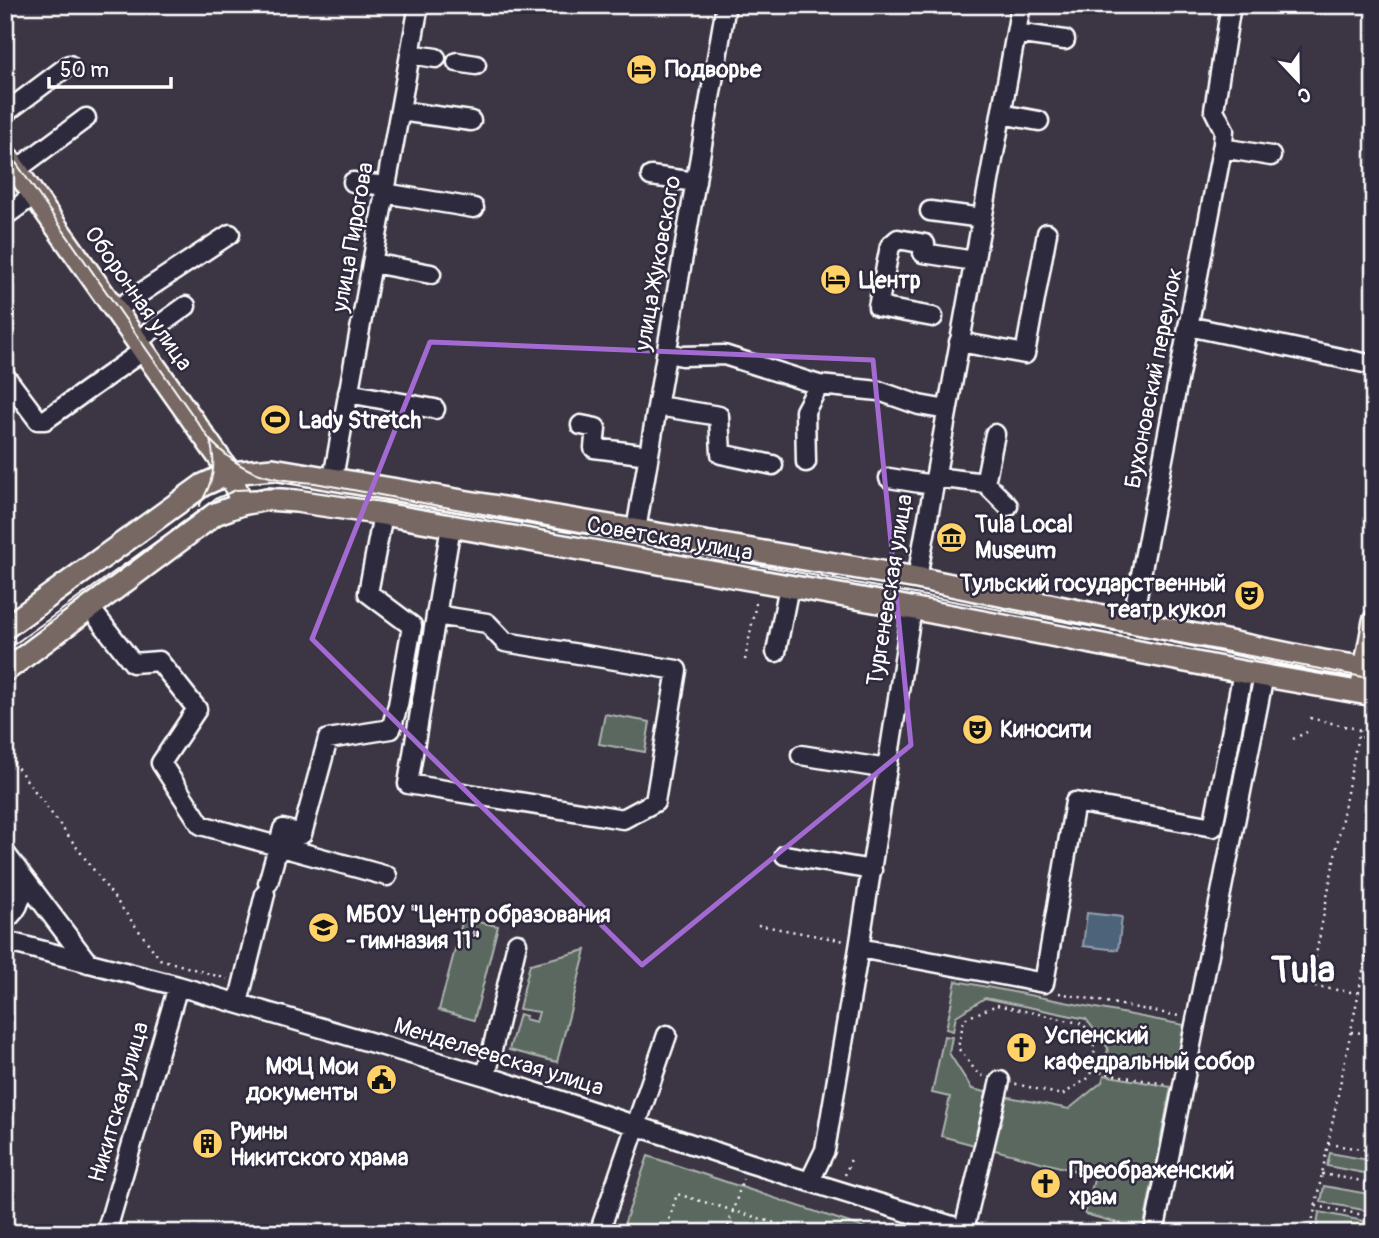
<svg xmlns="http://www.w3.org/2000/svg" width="1379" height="1238" viewBox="0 0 1379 1238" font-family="Pangolin,sans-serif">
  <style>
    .green { fill: #5a685e; stroke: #acb4ae; stroke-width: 2 }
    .water { fill: #4e637a; stroke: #95a1af; stroke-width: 2 }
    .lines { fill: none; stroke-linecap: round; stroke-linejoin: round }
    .minor-casing { stroke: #fff; stroke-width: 23 }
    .major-casing { stroke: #fff; stroke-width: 26 }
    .path { stroke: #fff; stroke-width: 2.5; stroke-dasharray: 2 5; stroke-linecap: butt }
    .minor { stroke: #2f2a3d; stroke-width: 18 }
    .major { stroke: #776864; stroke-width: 21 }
    .tram { stroke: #fff; stroke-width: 2 }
    .marked { fill: none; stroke: #a36bd2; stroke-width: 5; stroke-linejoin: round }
    .labels { text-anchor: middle; stroke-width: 5; stroke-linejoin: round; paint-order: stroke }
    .poi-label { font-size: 23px; font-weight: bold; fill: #fff; stroke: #2f2a3d; text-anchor: start }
    .street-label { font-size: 23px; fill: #fff; stroke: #2f2a3d }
    .town-label { font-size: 37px; font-weight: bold; fill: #fff; stroke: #2f2a3d }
  </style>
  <rect width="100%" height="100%" fill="#3c3544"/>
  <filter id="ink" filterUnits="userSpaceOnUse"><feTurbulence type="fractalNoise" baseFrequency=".0143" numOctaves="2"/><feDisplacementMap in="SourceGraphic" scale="14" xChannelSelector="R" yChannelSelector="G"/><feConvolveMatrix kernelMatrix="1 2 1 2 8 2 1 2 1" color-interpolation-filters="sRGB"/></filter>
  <g filter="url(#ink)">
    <path class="green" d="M605 714 650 722 645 752 599 744Z
      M463 919 498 926 474 1020 439 1010Z
      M586 950 557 1062 509 1050 519 1014 526 1016 525 1019 536 1022 539 1012 519 1009 530 964Z
      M956 981 1184 1025 1176 1067 1107 1055 1108 1048 1086 1019 985 998 956 1016 953 1031 946 1029Z
      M944 1036 952 1037 949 1053 972 1089 990 1093 978 1146 941 1136 950 1097 932 1093Z
      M1104 1075 1171 1087 1143 1230 1085 1214 1095 1176 991 1149 1004 1096 1069 1109 1102 1082Z
      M1330 1153 1374 1161V1175L1327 1166Z
      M648 1156 880 1233H621Z
      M1324 1186 1374 1195V1212L1321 1202Z
      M1319 1212 1374 1223V1233H1316Z"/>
    <path class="water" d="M1087 913 1122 917 1118 950 1083 946Z"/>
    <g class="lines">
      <defs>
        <path id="minor" d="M1016 33 1065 40
          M410 54 436 58
          M457 62 476 65
          M400 111 471 121
          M5 113 69 65
          M1001 114 1039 121
          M1222 148 1271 156
          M16 170 86 118
          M651 176 696 182
          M353 182 386 186
          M384 193 474 208
          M930 211 982 218
          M5 216 34 195
          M372 263 431 274
          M115 310 230 234
          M933 317 878 307 890 246 898 239 925 244 923 253 974 261
          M1188 326 1364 363
          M137 341 186 306
          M959 342 1025 354 1047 233
          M667 353 682 356 724 355 819 385 879 391 919 405 947 410
          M5 376 38 420H45L144 350
          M348 393 435 409
          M658 406 719 416 721 454 773 465
          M581 425 596 428 594 448 649 455
          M806 462 805 411 819 385
          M935 477 985 483 995 434
          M333 478 419 5
          M889 478 933 485
          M985 483 1008 506
          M636 530 726 5
          M917 578 1021 5
          M90 608 133 663 159 661 197 709 161 763 201 825 387 876
          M436 615 487 623 505 642 677 670 655 802 623 819 408 784C422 698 436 612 451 526
          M1132 622 1223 144 1224 130 1214 110 1231 5
          M776 652 789 586
          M801 755 887 769
          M5 853 88 963
          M785 855 872 870
          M268 883 283 829 302 834 328 739 391 729 398 705 412 626 368 593 383 514
          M5 920C22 908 22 894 22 876
          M5 941 178 986 486 1076 749 1163 975 1233
          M859 948 1044 983 1075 802 1213 827 1243 672
          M238 1003 265 894
          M486 1076 517 943
          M810 1181 825 1150 859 948 912 608
          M964 1229 1000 1081
          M106 1233 178 986
          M599 1233 667 1035
          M1154 1233 1264 675"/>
        <path id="major" d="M5 154 230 473 242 504
          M5 628 203 485 230 473 273 469 917 578 1323 661 1374 669
          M5 671 215 514 242 504 267 499 296 501 383 514 879 602 1243 672 1374 695
          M1363 680 1374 621"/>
      </defs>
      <use href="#minor" class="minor-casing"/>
      <use href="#major" class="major-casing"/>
      <path class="path" d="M684 73 698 75
        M745 660 756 603
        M1310 718 1374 733
        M1359 730 1366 743 1374 779
        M1293 739 1307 732
        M5 751 160 959 227 979
        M758 925 845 941
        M1059 993 1179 1016
        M1358 993 1310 986 1359 730
        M997 1005 1084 1024 1095 1049 1090 1077 1062 1095 979 1075 958 1048 964 1019Z
        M1351 1032 1374 1034
        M1066 1066 1165 1084
        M1328 1144 1374 917
        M1322 1174 1374 1183
        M845 1175 851 1159
        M1316 1206 1374 1217
        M665 1233 677 1194 809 1233
        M726 1233 743 1179
        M1310 1233 1328 1144 1374 1151"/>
      <use href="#minor" class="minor"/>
      <use href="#major" class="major"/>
      <path class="tram" d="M5 147 210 440C245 476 268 479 315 483L1374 679
        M199 506C213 483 217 466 210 440
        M5 651 215 499 236 490 283 488"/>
    </g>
  </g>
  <path class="marked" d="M430 342 873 360 911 745 642 965 312 639Z"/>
  <defs>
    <symbol id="hotel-disc" viewBox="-11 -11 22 22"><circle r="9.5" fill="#ffd166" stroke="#2f2a3d"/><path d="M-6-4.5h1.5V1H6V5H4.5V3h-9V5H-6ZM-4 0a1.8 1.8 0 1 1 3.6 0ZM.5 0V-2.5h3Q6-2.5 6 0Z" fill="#111"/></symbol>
    <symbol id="stadium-disc" viewBox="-11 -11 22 22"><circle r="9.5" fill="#ffd166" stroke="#2f2a3d"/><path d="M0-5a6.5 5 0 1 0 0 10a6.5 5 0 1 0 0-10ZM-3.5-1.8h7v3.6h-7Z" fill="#111"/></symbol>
    <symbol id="museum-disc" viewBox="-11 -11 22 22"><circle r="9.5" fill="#ffd166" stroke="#2f2a3d"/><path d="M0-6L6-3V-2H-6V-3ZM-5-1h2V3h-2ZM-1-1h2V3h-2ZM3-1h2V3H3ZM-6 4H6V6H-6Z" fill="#111"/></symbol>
    <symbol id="theatre-disc" viewBox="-11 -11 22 22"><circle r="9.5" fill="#ffd166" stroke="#2f2a3d"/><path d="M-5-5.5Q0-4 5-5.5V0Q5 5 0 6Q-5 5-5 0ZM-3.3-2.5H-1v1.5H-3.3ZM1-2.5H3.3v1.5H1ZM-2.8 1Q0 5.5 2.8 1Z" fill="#111"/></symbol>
    <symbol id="school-disc" viewBox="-11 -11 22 22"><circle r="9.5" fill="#ffd166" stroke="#2f2a3d"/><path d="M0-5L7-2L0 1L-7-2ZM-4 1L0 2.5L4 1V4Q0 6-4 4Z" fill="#111"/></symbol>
    <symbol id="church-disc" viewBox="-11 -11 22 22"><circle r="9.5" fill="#ffd166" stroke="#2f2a3d"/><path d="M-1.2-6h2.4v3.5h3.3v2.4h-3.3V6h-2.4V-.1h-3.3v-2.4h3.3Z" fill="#111"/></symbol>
    <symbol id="civic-disc" viewBox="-11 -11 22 22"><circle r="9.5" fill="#ffd166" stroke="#2f2a3d"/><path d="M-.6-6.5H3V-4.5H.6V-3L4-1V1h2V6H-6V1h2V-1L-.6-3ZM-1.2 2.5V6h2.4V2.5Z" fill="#111"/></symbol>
    <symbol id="building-disc" viewBox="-11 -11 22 22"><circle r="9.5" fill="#ffd166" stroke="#2f2a3d"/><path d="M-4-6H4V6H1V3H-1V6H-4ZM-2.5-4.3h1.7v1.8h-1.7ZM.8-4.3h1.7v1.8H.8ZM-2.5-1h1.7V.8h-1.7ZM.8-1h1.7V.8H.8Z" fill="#111"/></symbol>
  </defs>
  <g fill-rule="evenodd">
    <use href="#hotel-disc" x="624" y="52" width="35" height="35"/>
    <use href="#hotel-disc" x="818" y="262" width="35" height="35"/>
    <use href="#stadium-disc" x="258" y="402" width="35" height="35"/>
    <use href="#museum-disc" x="934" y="520" width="35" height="35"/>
    <use href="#theatre-disc" x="1232" y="578" width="35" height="35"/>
    <use href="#theatre-disc" x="960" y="712" width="35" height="35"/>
    <use href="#school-disc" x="306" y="910" width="35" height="35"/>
    <use href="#church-disc" x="1004" y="1030" width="35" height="35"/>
    <use href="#civic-disc" x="364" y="1062" width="35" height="35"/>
    <use href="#building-disc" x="190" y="1126" width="35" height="35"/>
    <use href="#church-disc" x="1028" y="1166" width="35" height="35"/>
  </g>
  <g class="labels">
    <g class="poi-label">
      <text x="665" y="77">Подворье</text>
      <text x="859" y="288">Центр</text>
      <text x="298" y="428">Lady Stretch</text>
      <text x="975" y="532">Tula Local<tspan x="975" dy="26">Museum</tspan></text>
      <text x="1226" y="591" text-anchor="end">Тульский государственный<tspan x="1226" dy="26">театр кукол</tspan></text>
      <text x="1000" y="737">Киносити</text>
      <text x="346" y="922">МБОУ "Центр образования<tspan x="346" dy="26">- гимназия 11"</tspan></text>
      <text x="1044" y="1043">Успенский<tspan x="1044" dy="26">кафедральный собор</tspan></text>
      <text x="358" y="1074" text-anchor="end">МФЦ Мои<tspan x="358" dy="26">документы</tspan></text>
      <text x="230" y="1139">Руины<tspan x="230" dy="26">Никитского храма</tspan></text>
      <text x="1069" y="1178">Преображенский<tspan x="1069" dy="26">храм</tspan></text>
    </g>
    <g class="street-label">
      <text transform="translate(352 237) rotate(-80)" y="8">улица Пирогова</text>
      <text transform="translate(657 263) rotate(-80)" y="8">улица Жуковского</text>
      <text transform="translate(139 298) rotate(55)" y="8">Оборонная улица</text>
      <text transform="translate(1153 378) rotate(-79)" y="8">Бухоновский переулок</text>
      <text transform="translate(670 538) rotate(10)" y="8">Советская улица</text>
      <text transform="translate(889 590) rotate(-81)" y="8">Тургеневская улица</text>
      <text transform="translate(499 1056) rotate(17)" y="8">Менделеевская улица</text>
      <text transform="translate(118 1102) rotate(-74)" y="8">Никитская улица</text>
    </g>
    <g class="town-label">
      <text x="1303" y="982">Tula</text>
    </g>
  </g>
  <rect width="1379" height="1238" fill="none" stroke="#2f2a3d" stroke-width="28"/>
  <rect x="14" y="14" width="1351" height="1210" fill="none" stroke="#fff" stroke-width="2.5" filter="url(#ink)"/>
  <g transform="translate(1298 80) rotate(158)" stroke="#2f2a3d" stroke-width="5" paint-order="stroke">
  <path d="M0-5L12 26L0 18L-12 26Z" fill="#ffffff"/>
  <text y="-10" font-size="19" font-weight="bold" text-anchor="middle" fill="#ffffff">С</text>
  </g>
  <path d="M49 77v10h122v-10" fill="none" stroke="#ffffff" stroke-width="3.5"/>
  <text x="60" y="77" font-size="21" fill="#ffffff" stroke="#2f2a3d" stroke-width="5" paint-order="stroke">50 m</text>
</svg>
